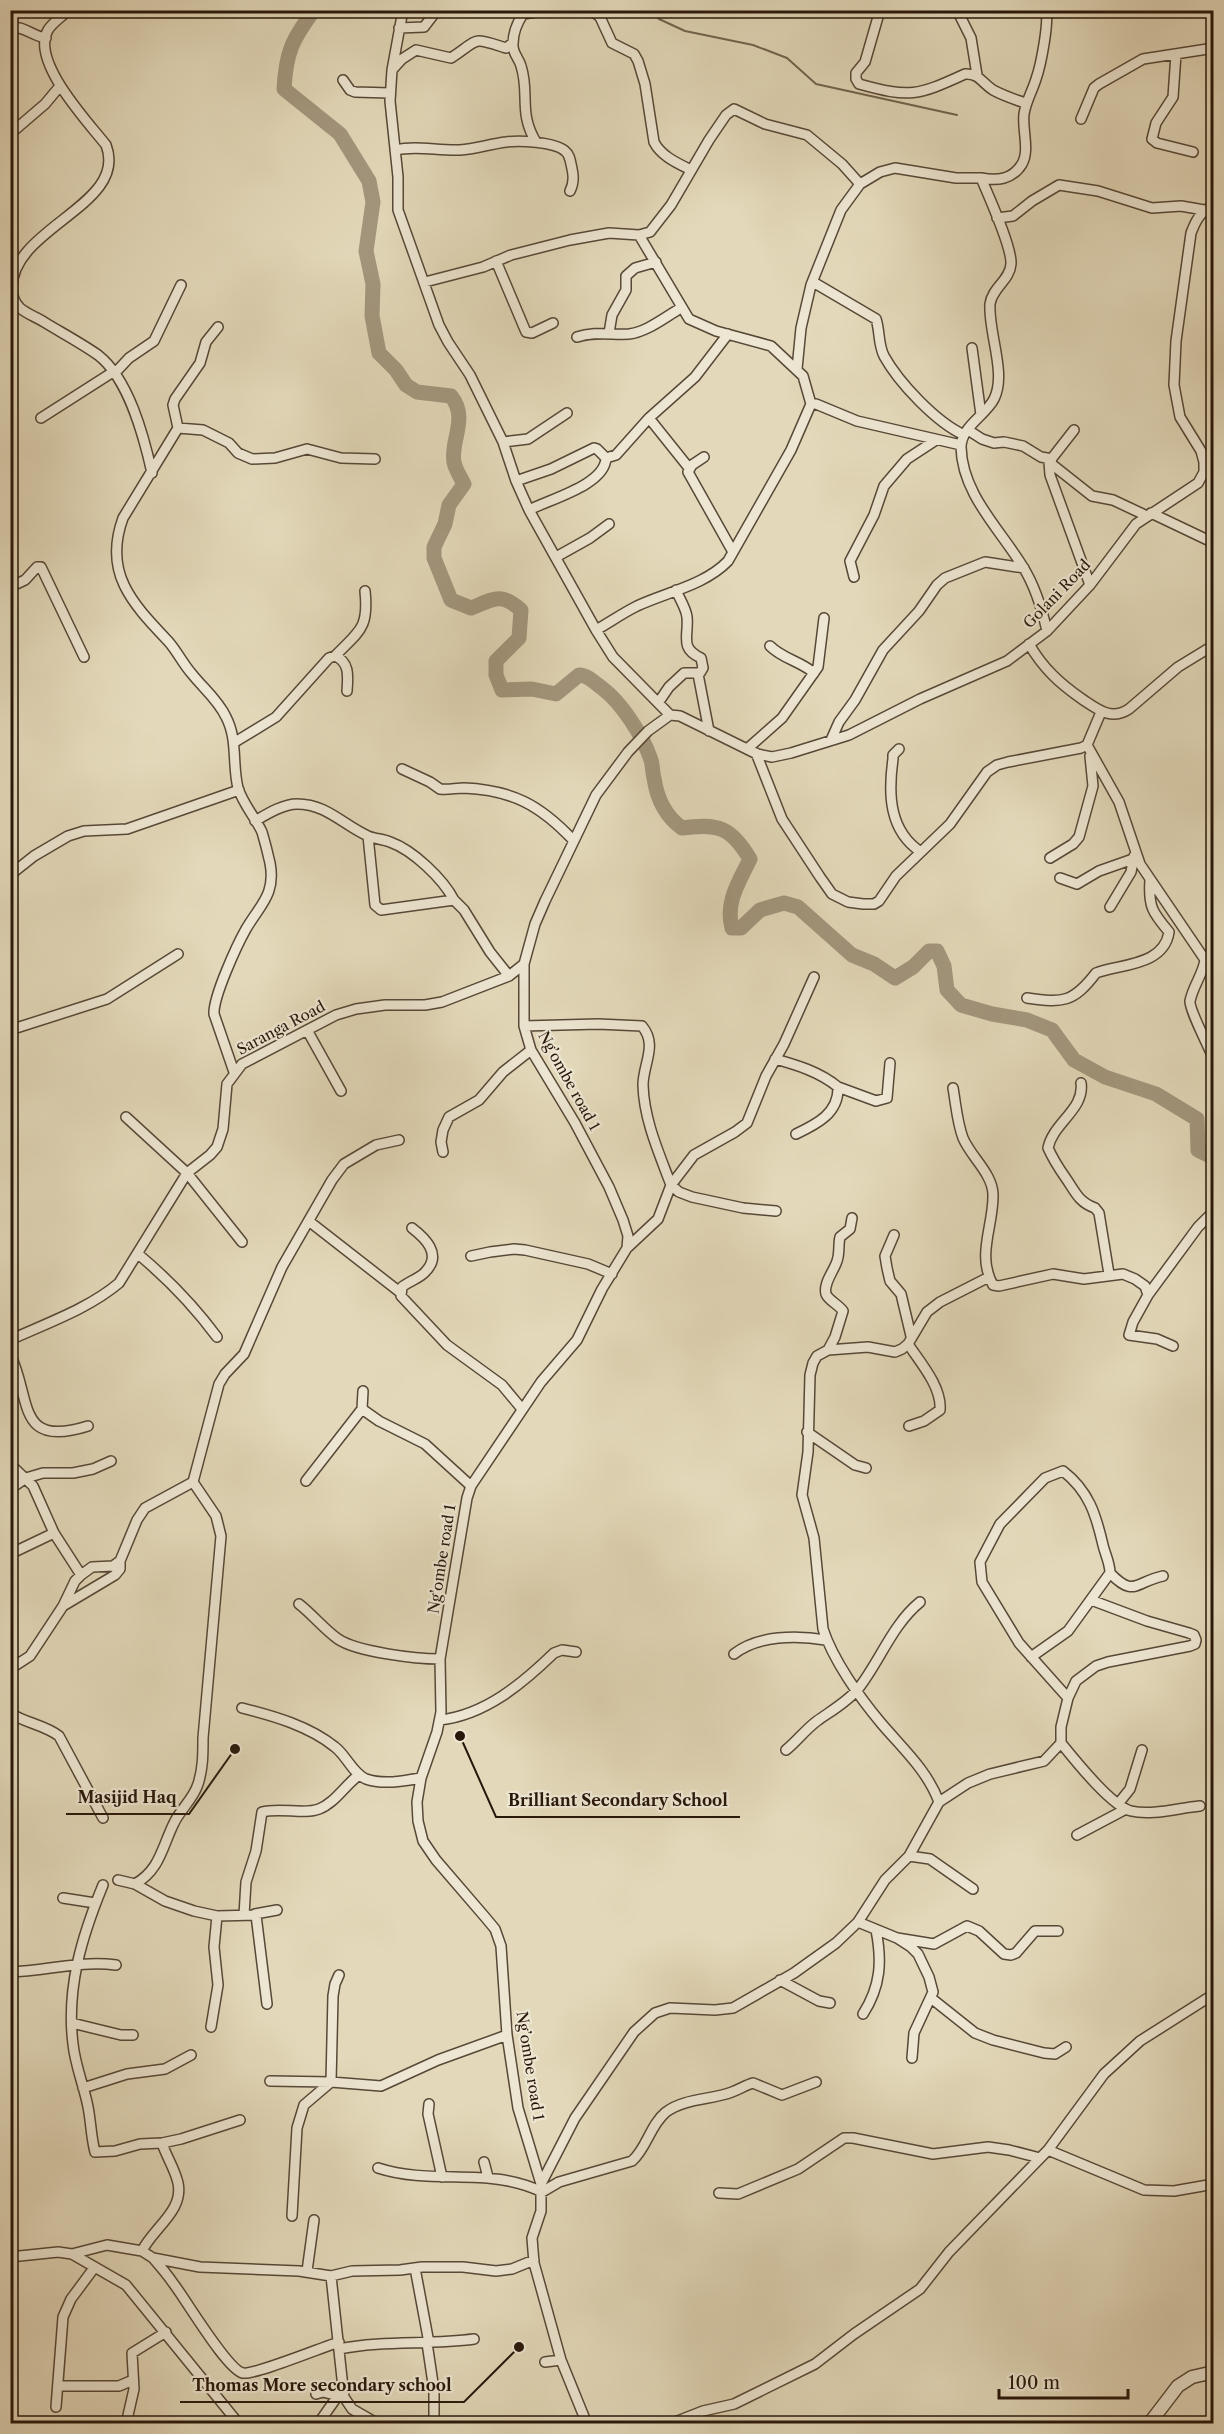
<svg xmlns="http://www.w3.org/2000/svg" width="1224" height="2434" viewBox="0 0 1224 2434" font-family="'Libre Caslon Text',serif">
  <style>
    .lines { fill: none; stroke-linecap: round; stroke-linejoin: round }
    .stream { stroke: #726450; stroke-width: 2 }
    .river { stroke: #a3977e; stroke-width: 15 }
    .minor-casing { stroke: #574837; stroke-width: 12 }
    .tertiary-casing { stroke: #574837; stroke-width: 15 }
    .minor { stroke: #ede6d2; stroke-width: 9 }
    .tertiary { stroke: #ede6d2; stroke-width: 12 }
    .labels { text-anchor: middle; stroke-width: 4.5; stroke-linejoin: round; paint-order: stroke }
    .street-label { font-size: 15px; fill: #28170b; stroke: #ede6d2 }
    .leader { fill: none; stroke: #28170b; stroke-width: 2 }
    .callout-dot { fill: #28170b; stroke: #ede6d2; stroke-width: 2 }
    .callout-label { font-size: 16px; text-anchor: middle; font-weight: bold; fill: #28170b; stroke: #ede6d2; stroke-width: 4.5; stroke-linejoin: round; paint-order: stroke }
  </style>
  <rect width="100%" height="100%" fill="#e3d9ba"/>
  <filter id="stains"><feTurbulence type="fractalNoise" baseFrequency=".00333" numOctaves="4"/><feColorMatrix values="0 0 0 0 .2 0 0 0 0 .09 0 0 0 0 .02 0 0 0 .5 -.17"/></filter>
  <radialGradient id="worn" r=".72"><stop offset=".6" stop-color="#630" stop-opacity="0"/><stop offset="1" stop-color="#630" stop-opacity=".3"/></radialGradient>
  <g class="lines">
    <path class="stream" d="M648 10 659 19 685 31 753 45 787 58 816 84 957 115"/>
    <path class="river" d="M314 10C292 40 286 52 284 89L340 134 369 181 373 202 366 251 373 284 372 316 379 353 396 370 406 385 417 392 451 396C469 418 450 441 454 462 455 469 461 478 464 484L449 505 445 524 434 547V558L451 600 471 608C494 599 501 592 521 610L519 638 496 661V675L502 690 532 689 556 694 579 675C588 675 595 683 602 688 622 703 643 736 651 760 653 766 652 772 654 778 657 799 665 816 682 828 718 823 731 827 750 859 739 882 725 902 732 928H741L760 910 784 903 798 907 852 955 874 964 895 978 913 967 929 951H937L944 966 947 990 961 1005 992 1014 1027 1020 1052 1030 1074 1060 1105 1077 1156 1094 1197 1119 1198 1150 1214 1158"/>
    <defs>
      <path id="minor" d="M68 10C62 17 53 22 48 30 30 61 88 122 106 145 129 205 12 227 12 288 12 296 14 302 20 308 27 314 36 317 44 322 62 333 81 343 98 355 129 379 144 437 152 473
        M403 10 392 70 390 101 398 177V210L439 325 448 342 470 375 503 442 516 481 529 510 596 630 613 657 670 715
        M591 10 600 17 612 43 634 54 638 61 645 84 654 142C661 156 677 163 691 170
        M880 10 865 62 856 73V79L859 84C910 98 917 96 965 74 979 73 982 83 993 90 1004 96 1014 99 1025 103
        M957 10 971 38 977 75
        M519 11 523 14 549 10
        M523 14C517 23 513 34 513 44 512 53 519 58 521 66 530 94 518 112 536 142
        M10 27C25 26 32 36 46 38
        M399 28 424 27 437 10
        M1176 54 1173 97 1156 123 1152 139 1157 143 1193 152
        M392 70 402 59 416 50 451 58C481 38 471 37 506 48L513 43
        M343 80 350 90 355 92 390 93
        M1081 119 1094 88 1099 84 1143 59 1214 48
        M10 134 45 104 60 86
        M395 150C417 145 437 151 460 150 475 149 490 144 506 142 519 140 555 142 565 151 569 154 570 159 571 164 573 173 575 181 570 191
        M981 178C997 181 1012 180 1022 164 1030 150 1022 130 1024 114 1026 101 1032 92 1036 79 1041 65 1049 23 1046 10
        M997 218 1013 216 1032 201 1059 185 1098 191 1152 208 1181 206 1204 210
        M639 235 689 319 716 331 771 346 803 376 811 404
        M496 261 526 332 532 333 553 323
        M425 282 483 267 511 255 570 240 609 233 639 235 650 232 671 205 709 140 726 115 734 109 765 124 807 135 842 164 860 184
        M813 282 876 319C880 331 878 344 884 356 899 383 936 422 964 435
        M609 333 612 315 626 290V276L635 268 656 262
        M577 337C594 331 612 335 629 334 647 332 665 317 681 308
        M972 348 981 415
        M797 369 801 328 811 285 841 210 860 184 880 172 895 168 956 178H981C989 197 1012 247 1011 264 1010 280 992 288 990 304 988 332 1007 374 994 399 986 415 961 427 961 447 962 494 1000 529 1023 567 1035 586 1042 609 1047 631
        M114 374 129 358 154 341 181 285
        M41 418 113 372
        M649 418 689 468
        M178 428 173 405 175 399 200 363 206 342 218 327
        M968 430 982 439 994 443 1004 442 1023 446 1041 457 1052 459
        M1074 430 1049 462 1050 475 1090 585
        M503 442 528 439 567 413
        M704 457 692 465 688 472 733 552
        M1049 462 1092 496 1113 500 1147 516
        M516 481 551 469 594 448 597 449 606 458 616 455 649 418 695 377 728 334
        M529 510C550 499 605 485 606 458
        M1151 513 1214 543
        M556 557 590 538 609 524
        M854 577 850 561 874 515 884 486 907 459 936 440
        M10 587 25 580 37 567H41L84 657
        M596 630C610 622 623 613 637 606 667 592 705 585 728 561L791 450 811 404H816L857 421 961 445
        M1029 644C1043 668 1059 683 1082 699 1097 709 1111 721 1129 709L1178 667 1214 645
        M770 646C783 659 800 661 814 673
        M335 656C359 631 369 629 365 591
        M698 674 709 731
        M658 703 669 687 684 673H700L703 668 701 658C679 648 689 636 687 617 686 608 679 598 676 590
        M831 740 839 722 855 700 883 650 919 611 937 585 945 578 985 562 1024 568
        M235 742 276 717 329 658 335 656C350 662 348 677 347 691
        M1087 745 1119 802 1140 864 1214 973
        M747 749 782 718 818 667 824 618
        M899 749 893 755V759C888 794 889 831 921 852
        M756 753 782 819 820 877 832 894 848 902 863 904H874L879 901 896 876 950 824 987 772 997 765 1008 762 1081 748 1087 745 1101 712
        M402 769 430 782 440 789C448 790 456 788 464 788 512 790 540 805 573 840
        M255 821C267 814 283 804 297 804 327 804 343 825 368 836 375 839 383 839 390 842 413 850 443 879 454 900
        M368 836 375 905 381 910 454 900 464 910 490 952 509 976
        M1050 858 1073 844 1079 837 1093 786 1090 756
        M10 875 34 856 68 836 84 831 127 829 239 790
        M1060 878 1077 884 1099 871 1133 859
        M1110 907 1131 872 1134 856
        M1205 960C1203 974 1193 986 1190 1001 1189 1009 1209 1048 1214 1059
        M1027 998C1063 1003 1073 1003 1096 973 1120 964 1164 966 1169 932 1153 913 1148 907 1150 880
        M524 1026 598 1024 642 1026C658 1045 643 1064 643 1085 644 1120 659 1153 671 1185L679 1192 692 1197 743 1208 776 1211
        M10 1030 107 999 178 954
        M307 1030 341 1091
        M775 1059C797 1065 820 1072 838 1087 839 1113 817 1124 796 1134
        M234 1072 214 1014C213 997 237 945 246 929 260 905 276 894 270 863 268 854 265 842 262 832 255 817 243 804 238 788 232 764 238 740 226 717 218 700 204 689 192 674 183 664 177 651 168 641 132 603 103 573 123 518L178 428 203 430 229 443 238 453 252 459 275 458 307 449 341 458 375 459
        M1081 1083C1085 1109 1053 1123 1048 1148 1053 1159 1058 1167 1065 1177 1075 1191 1078 1202 1095 1208L1099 1213 1109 1274
        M838 1087 876 1101 887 1098 890 1063
        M953 1088C956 1105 957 1122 963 1138 971 1157 992 1173 993 1194 994 1225 976 1255 993 1285L999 1286 1053 1274 1084 1279 1123 1274 1135 1279 1145 1286 1148 1295 1133 1322 1129 1335 1157 1339 1173 1346
        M126 1117 187 1173 242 1242
        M443 1152 441 1142 443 1130 449 1117 479 1100 503 1072 531 1050
        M310 1222 401 1293
        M412 1228C425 1238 442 1254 426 1271 421 1278 409 1281 402 1287L401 1296 447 1345 502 1385 522 1409
        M894 1235 885 1256 887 1268 890 1281 901 1294 911 1336
        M627 1248 658 1219 671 1185 694 1155 735 1132 747 1123 766 1076 784 1044 814 977
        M138 1254C168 1279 194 1306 217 1337
        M471 1256 490 1252 514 1249 525 1250 588 1264 612 1274
        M1148 1295 1198 1227 1214 1211
        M10 1340C47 1323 88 1309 119 1283L187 1173 210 1155 217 1147 223 1129 227 1084 242 1064 336 1015 356 1009 385 1005H425L442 1002 509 976 524 964
        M908 1344C920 1362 942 1387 940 1410L924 1421 909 1426
        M828 1350 835 1337 843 1311C839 1305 828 1300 826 1294 823 1283 834 1271 837 1261 840 1253 838 1245 840 1237L850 1229 852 1218
        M10 1354C32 1398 15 1449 88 1426
        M363 1391 362 1409 379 1421 425 1444 471 1486
        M807 1432 855 1465 866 1468
        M10 1464 33 1486 54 1533 81 1575
        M306 1481 362 1409
        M10 1489 26 1478 43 1473H73L93 1469 111 1461
        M10 1554 54 1533
        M1110 1573C1134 1598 1135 1582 1163 1576
        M299 1604C313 1615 324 1629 338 1639 357 1652 416 1659 440 1659
        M63 1606 115 1575 120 1569V1561
        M734 1654C758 1635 797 1635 826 1640
        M1031 1657 1068 1631 1110 1573C1110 1563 1105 1554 1103 1545 1096 1515 1089 1491 1063 1471L1045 1478 1000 1524 980 1562 982 1582 1019 1643 1068 1698
        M10 1669 30 1656 63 1606 75 1581 81 1575 92 1567 113 1566 120 1561 137 1520 145 1508 193 1482 219 1384 225 1374 244 1354 282 1267 332 1180 344 1164 376 1145 399 1140
        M242 1708C274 1716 309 1726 335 1747 346 1755 353 1774 366 1779 383 1785 404 1781 421 1778
        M10 1713C25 1723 45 1725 59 1736L103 1818
        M440 1720C485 1715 522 1684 554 1653L562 1650 576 1652
        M1061 1743C1074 1759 1111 1806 1131 1811 1152 1816 1178 1808 1200 1806
        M786 1750C797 1741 806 1729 817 1721 831 1711 847 1702 858 1689 880 1661 892 1625 920 1602
        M939 1802C927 1770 903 1749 881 1723 860 1698 833 1660 823 1629L814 1538 802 1495 808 1452 810 1375 813 1363 817 1356 828 1350 868 1347 895 1352 902 1349 908 1344 927 1312 940 1302 989 1277
        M1118 1804 1130 1789 1142 1750
        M1077 1835 1126 1809
        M909 1856 930 1859 973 1889
        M118 1880 135 1884 165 1901 194 1911 217 1916 256 1915 267 2004
        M135 1884C160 1870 162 1847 174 1823 180 1810 194 1798 198 1784 203 1769 203 1754 203 1738L221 1536 216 1516 193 1482
        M103 1885C82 1936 66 1988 73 2044 75 2065 84 2086 88 2107 91 2122 91 2137 95 2152L115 2151 140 2144 162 2143 181 2139 240 2120
        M63 1898 95 1903
        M255 1914 277 1910
        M244 1915 246 1882 256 1851 262 1812C280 1807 304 1815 319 1809 335 1803 345 1785 359 1775
        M858 1922 897 1938 911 1947 918 1954 929 1977 933 1992 914 2033 912 2058
        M897 1938 934 1944 967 1926 979 1931 1004 1954 1011 1955 1016 1953 1035 1931H1058
        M10 1972C47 1971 80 1960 116 1965
        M780 1980 819 2001 830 2003
        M931 1998 975 2033 993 2040 1044 2053 1055 2054 1066 2047
        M863 2014C881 1986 882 1961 876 1930
        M72 2023 121 2035H133
        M211 2027 218 1985 214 1947 217 1916
        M270 2081 331 2082 381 2086 438 2060 507 2035
        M83 2088 127 2074 165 2069 191 2055
        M429 2104 428 2114 442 2177
        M1048 2150 1144 2190 1174 2191 1214 2184
        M484 2162 488 2177
        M378 2168C434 2186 489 2166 542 2192L559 2182 632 2161C647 2148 650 2125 666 2112 685 2098 711 2100 732 2092 740 2089 746 2085 753 2083L782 2095 816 2082
        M541 2184 575 2118 634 2032 655 2013 670 2008 715 2010 733 2008 794 1973 836 1943 858 1922 885 1880 909 1856 939 1802 968 1783 990 1774 1044 1761 1061 1743V1727L1068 1698 1076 1681 1096 1666 1108 1662 1190 1646 1195 1644 1196 1640 1194 1635 1189 1633 1147 1621 1091 1600
        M719 2193 738 2194 798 2169 844 2138H853L933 2154 988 2147 1009 2150 1040 2158
        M292 2216 297 2128 304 2105 331 2082 333 1996 335 1984 339 1975
        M142 2251C153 2228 184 2211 178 2183 175 2169 166 2156 162 2143
        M72 2254 107 2245 142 2251 153 2258 200 2267 299 2271 331 2276 352 2271 400 2270 422 2267H463L496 2271 512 2269 534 2260
        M10 2257 58 2252 72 2254 126 2285 239 2424
        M153 2258C160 2266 167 2274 173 2283 185 2298 227 2370 243 2373 255 2375 323 2347 339 2342
        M415 2268 429 2343
        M307 2271 314 2220
        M331 2276 344 2397 352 2409 378 2424
        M427 2343 434 2390V2419L436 2424
        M339 2349C383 2340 429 2345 474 2339
        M545 2362 561 2360
        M60 2386H119L133 2380
        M316 2394 323 2392 342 2397
        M56 2407 63 2317 71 2299 94 2268
        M675 2422 703 2411 734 2404 815 2364 854 2334 920 2289 949 2252 1048 2150 1104 2074 1140 2041 1214 1994
        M126 2424 134 2389 132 2353 166 2332
        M318 2424 337 2397
        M587 2424 561 2360 534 2263 532 2238 541 2211V2184L518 2108 507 2035 501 1946 495 1929 485 1917 436 1860 423 1841 418 1821 417 1802 421 1778 437 1732 441 1712 440 1659 467 1498 471 1486 541 1382 577 1340 602 1289 627 1248 628 1236 623 1220 609 1187 575 1123 531 1050 524 1026V964L535 924 545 901 596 795 628 752 648 731 670 715 680 716 757 754 772 757 791 753 849 735 920 699 1007 661 1047 631 1090 585 1136 524 1198 483 1204 472V462L1201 451 1180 417 1174 385 1176 341 1191 233C1196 220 1200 212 1214 205"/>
      <path id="tertiary" d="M672 2424H701
        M1149 2424 1178 2386 1192 2377 1214 2372"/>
    </defs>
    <use href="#minor" class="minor-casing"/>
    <use href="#tertiary" class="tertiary-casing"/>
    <use href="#minor" class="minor"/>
    <use href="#tertiary" class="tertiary"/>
  </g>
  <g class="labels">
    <g class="street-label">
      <text transform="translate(1057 594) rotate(-46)" y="5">Golani Road</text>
      <text transform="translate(281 1028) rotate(-28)" y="5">Saranga Road</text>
      <text transform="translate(569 1081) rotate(61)" y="5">Ng’ombe road 1</text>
      <text transform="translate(442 1559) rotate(-81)" y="5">Ng’ombe road 1</text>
      <text transform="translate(530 2066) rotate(81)" y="5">Ng’ombe road 1</text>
    </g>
  </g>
  <path class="leader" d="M235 1749L189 1814H66M460 1736L496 1817H740M519 2347L464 2402H180"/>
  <g class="callout-dot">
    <circle cx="235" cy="1749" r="6"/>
    <circle cx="460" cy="1736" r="6"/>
    <circle cx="519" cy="2347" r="6"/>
  </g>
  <g class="callout-label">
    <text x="127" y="1803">Masijid Haq</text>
    <text x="618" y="1806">Brilliant Secondary School</text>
    <text x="322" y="2391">Thomas More secondary school</text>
  </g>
  <rect width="1224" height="2434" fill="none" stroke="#e3d9ba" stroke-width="36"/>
  <rect x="12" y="12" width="1200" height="2410" fill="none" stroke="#28170b" stroke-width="3"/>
  <rect x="18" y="18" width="1188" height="2398" fill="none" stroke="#28170b" stroke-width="1.5"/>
  <path d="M999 2389v9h129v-9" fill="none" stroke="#28170b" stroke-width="3"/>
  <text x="1008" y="2389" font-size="18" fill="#28170b" stroke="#ede6d2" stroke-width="4.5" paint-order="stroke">100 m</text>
  <rect width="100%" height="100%" filter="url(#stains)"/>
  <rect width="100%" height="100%" fill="url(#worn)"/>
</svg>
